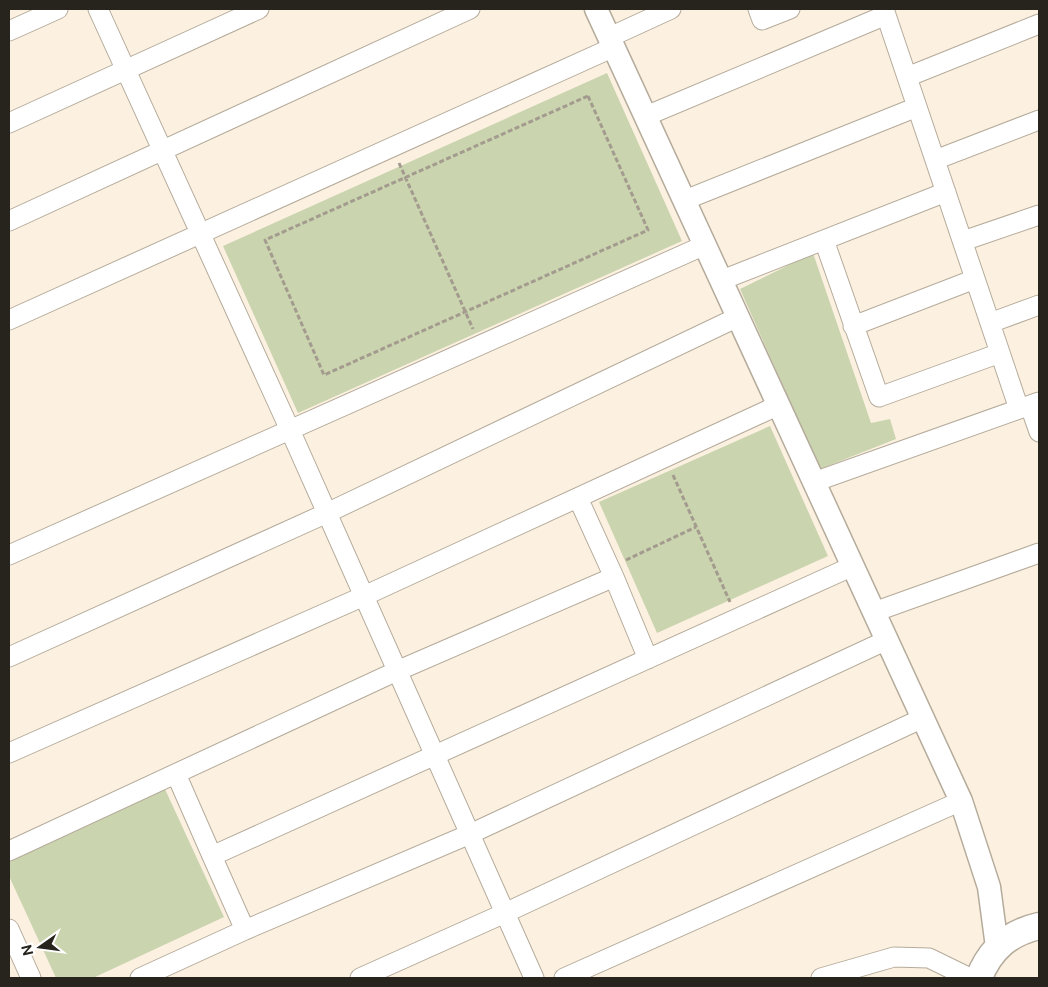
<svg xmlns="http://www.w3.org/2000/svg" width="1048" height="987" viewBox="0 0 1048 987" font-family="'Public Sans',sans-serif">
  <style>
    .green { fill: #cad4af }
    .lines { fill: none; stroke-linecap: round; stroke-linejoin: round }
    .minor-casing { stroke: #b5ab9b; stroke-width: 21 }
    .tertiary-casing { stroke: #b5ab9b; stroke-width: 25 }
    .secondary-casing { stroke: #b5ab9b; stroke-width: 29 }
    .path { stroke: #a49b8f; stroke-width: 3; stroke-dasharray: 5 2.5; stroke-linecap: butt }
    .minor { stroke: #fff; stroke-width: 19 }
    .tertiary { stroke: #fff; stroke-width: 22 }
    .secondary { stroke: #fff; stroke-width: 26 }
  </style>
  <rect width="100%" height="100%" fill="#fcf1e0"/>
  <path class="green" d="M607 73 682 241 298 413 223 246Z
    M813 253 871 423 890 419 896 439 820 469 740 289Z
    M770 426 828 556 657 633 599 502Z
    M164 787 224 917 93 978H56L9 876V859Z"/>
  <g class="lines">
    <defs>
      <path id="minor" d="M98 9 290 430 534 978
        M758 9 762 20 790 9
        M884 9 1019 409
        M9 31 58 9
        M610 37 671 9
        M907 77 1039 24
        M646 116 886 15
        M9 123 259 9
        M935 160 1039 120
        M685 200 917 107
        M9 221 470 9
        M824 240 879 397 1000 353
        M963 241 1039 215
        M722 280 946 192
        M9 320 614 47
        M990 323 1039 305
        M853 326 975 279
        M1030 406 1039 432
        M814 482 1039 402
        M9 555 705 245
        M614 577 648 659
        M874 612 1039 553
        M9 657 327 513 738 317
        M9 753 364 596 779 405
        M176 774 212 856 853 566
        M9 851 397 671 614 577 578 498
        M9 929 31 978
        M245 930 470 834 887 640
        M140 978 245 930 212 856
        M360 978 505 913 923 718
        M564 978 961 801
        M821 978 894 957 929 958 970 978"/>
      <path id="tertiary" d="M596 9 961 801 989 887 997 947"/>
      <path id="secondary" d="M979 978C990 949 1009 933 1039 926"/>
    </defs>
    <use href="#minor" class="minor-casing"/>
    <use href="#tertiary" class="tertiary-casing"/>
    <use href="#secondary" class="secondary-casing"/>
    <path class="path" d="M588 96 648 230 324 375 265 240Z
      M399 163 473 329
      M673 475 730 602
      M626 560 696 527"/>
    <use href="#minor" class="minor"/>
    <use href="#tertiary" class="tertiary"/>
    <use href="#secondary" class="secondary"/>
  </g>
  <rect width="1048" height="987" fill="none" stroke="#27231d" stroke-width="20"/>
  <g transform="translate(40 947) rotate(256)" stroke="#ffffff" stroke-width="4" paint-order="stroke">
  <path d="M0-4L9 19L0 12L-9 19Z" fill="#27231d"/>
  <text y="-8" font-size="14" font-weight="bold" text-anchor="middle" fill="#27231d">N</text>
  </g>
</svg>
